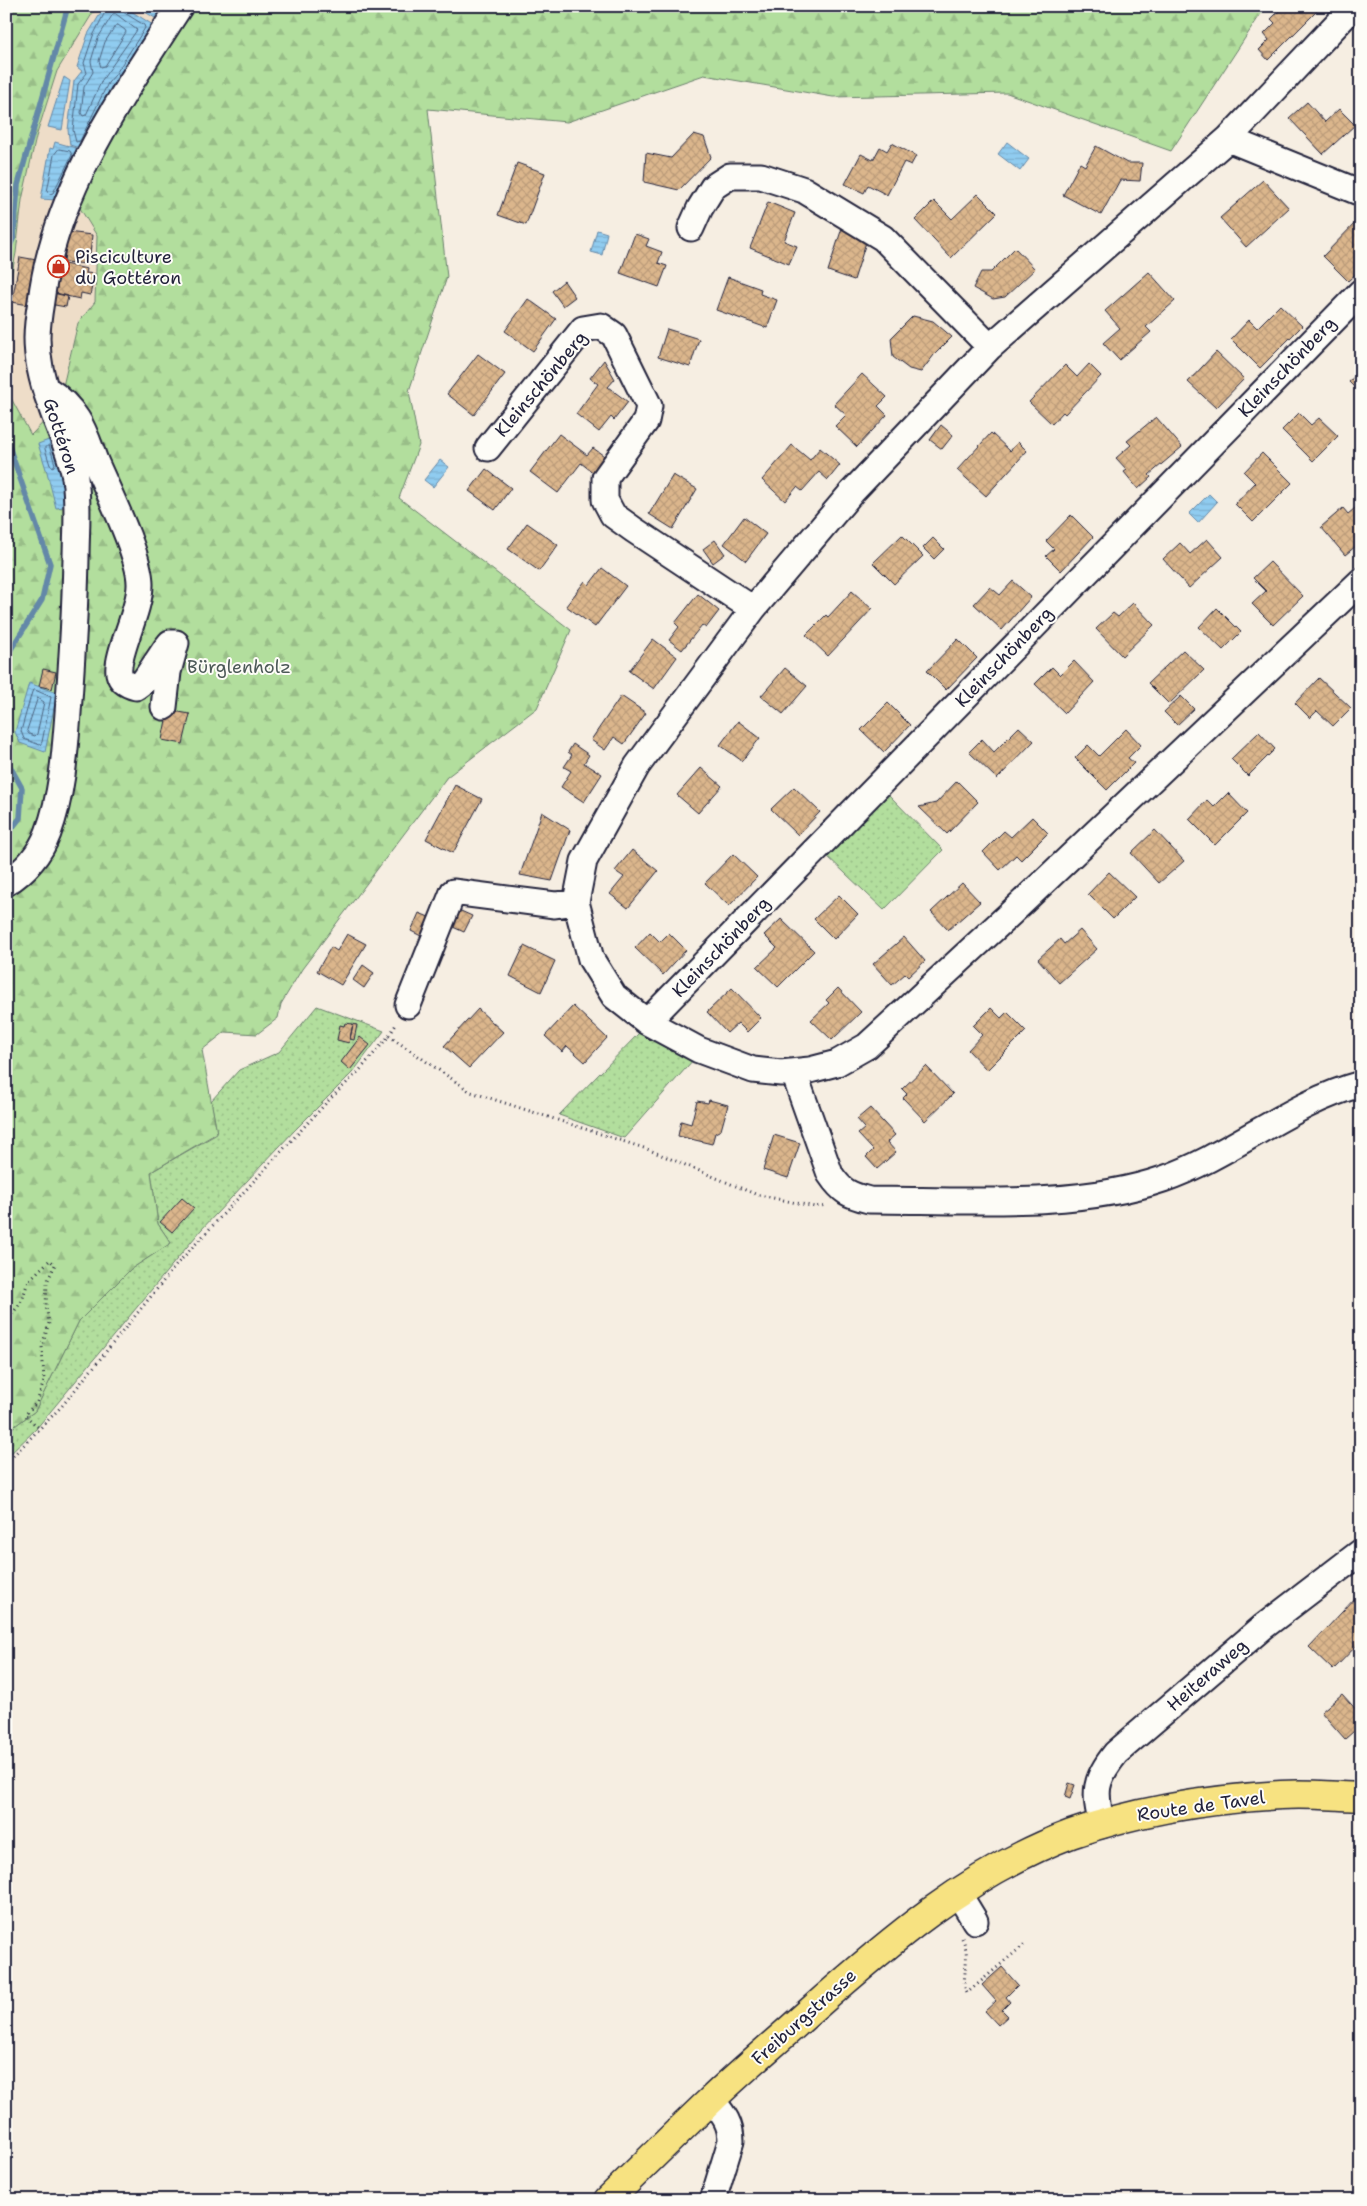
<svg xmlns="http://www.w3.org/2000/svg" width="1367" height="2206" viewBox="0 0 1367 2206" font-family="'Shantell Sans',sans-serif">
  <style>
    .built { fill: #eeddc8 }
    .grass { fill: url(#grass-dots); stroke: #6a806c }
    .forest { fill: url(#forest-firs); stroke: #6a806c }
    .water { fill: url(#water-rules); stroke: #6488a8 }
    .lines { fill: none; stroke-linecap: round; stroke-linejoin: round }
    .shore { stroke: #4e6683; stroke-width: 1 }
    .stream { stroke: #6488a8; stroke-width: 5.5 }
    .building { fill: url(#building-cross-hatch); stroke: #22223b }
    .minor-casing { stroke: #22223b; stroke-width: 29 }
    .major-casing { stroke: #22223b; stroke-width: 31 }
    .path { stroke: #22223b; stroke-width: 3; stroke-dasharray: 1 4; stroke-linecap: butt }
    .minor { stroke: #fdfcf7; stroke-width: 25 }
    .major { stroke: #f7e281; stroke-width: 28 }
    .labels { text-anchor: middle; stroke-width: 4; stroke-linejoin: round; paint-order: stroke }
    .poi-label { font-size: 18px; fill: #22223b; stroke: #fdfcf7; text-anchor: start }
    .street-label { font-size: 18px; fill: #22223b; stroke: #fdfcf7 }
    .park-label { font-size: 18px; fill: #4d5a58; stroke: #fdfcf7 }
  </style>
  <defs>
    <pattern id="grass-dots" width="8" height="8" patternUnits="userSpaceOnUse" patternTransform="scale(1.25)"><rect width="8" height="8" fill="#b2de9d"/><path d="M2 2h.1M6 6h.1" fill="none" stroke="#99be88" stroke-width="1.8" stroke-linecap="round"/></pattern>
    <pattern id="forest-firs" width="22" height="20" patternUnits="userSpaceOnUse" patternTransform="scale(1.25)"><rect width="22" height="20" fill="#b2de9d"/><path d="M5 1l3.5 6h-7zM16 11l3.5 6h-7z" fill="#99be88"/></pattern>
    <pattern id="water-rules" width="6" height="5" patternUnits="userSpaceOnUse" patternTransform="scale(1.25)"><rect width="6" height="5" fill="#90ccf0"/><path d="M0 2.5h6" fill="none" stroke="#7cafcf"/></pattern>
    <pattern id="building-cross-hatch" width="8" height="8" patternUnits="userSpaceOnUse" patternTransform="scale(1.25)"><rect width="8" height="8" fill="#dbb68c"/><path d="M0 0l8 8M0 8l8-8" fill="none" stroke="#bc9c7a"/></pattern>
  </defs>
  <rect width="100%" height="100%" fill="#f6eee2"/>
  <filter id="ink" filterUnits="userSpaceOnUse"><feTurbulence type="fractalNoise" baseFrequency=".02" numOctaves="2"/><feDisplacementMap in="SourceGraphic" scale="10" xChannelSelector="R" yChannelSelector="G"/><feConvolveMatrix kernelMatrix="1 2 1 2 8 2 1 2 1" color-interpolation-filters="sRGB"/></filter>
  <g filter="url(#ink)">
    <path class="built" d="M97 6H167L75 200 97 236 95 302 78 323 58 407 31 436 6 389V302L16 253 22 200 36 137 57 71Z"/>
    <path class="grass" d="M886 792 943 850 884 910 826 855Z
      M317 1006 384 1031 353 1072 294 1131 201 1230 36 1429 6 1458V1430L12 1428 35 1411 79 1321 131 1269 171 1243 158 1224 151 1172 217 1134 211 1101 239 1070 279 1052Z
      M640 1032 694 1059 624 1138 559 1115Z"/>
    <path class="forest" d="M6 6H97L57 71 36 137 22 200 16 253 6 302Z
      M167 6H1266L1171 151 1007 93 833 97 704 75 567 122 428 109 447 277 409 391 419 445 399 498 571 630 537 708 447 777 302 969 281 1004 278 1018 257 1034 225 1032 202 1050 217 1133 151 1172 158 1224 171 1243 131 1269 79 1321 35 1411 12 1428 6 1430V389L31 435 58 407 78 323 95 302 97 236 75 200Z"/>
    <path class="water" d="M105 6H123L153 25 119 78 112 85 82 149 70 145 68 130 74 81 82 71 77 67 88 34Z
      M135 6H163L155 18Z
      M64 77 70 81 62 130 48 127Z
      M55 142 76 148 77 155 56 200 41 199 50 148 53 149Z
      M1007 142 1029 159 1020 171 998 154Z
      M597 230 607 233 602 255 591 252Z
      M54 438 70 506 56 508 47 472 38 444Z
      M440 460 449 467 433 487 424 480Z
      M1209 494 1217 502 1198 523 1189 514Z
      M29 683 57 693 45 752 20 743 15 732Z"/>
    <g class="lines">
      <path class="shore" d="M108 6 93 36 84 63 87 73 78 84 73 130 76 142 80 141 108 83 115 75 145 28 144 25 123 12 121 6
        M116 14 137 30 102 80 86 115 83 116 81 113 84 87 93 72 91 61 98 38 113 14Z
        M118 25 125 30 126 32 105 66 101 67 99 61 105 42 115 26Z
        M59 149 70 151 72 155 53 193 49 194 47 192 54 155Z
        M49 445 55 464 53 467 50 465 45 449Z
        M35 690 51 697 42 742 40 745 24 739 21 731 32 692Z
        M38 698 44 702 37 734 35 736 29 734 27 731Z"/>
      <path class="stream" d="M6 254 14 237 18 185 68 6
        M6 438 50 564 42 600 6 657
        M6 759 22 788 20 818 6 836"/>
    </g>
    <path class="building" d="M1284 6H1314L1318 10 1268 60 1259 50 1269 40 1264 34 1275 23 1271 19Z
      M1307 102 1325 122 1339 109 1355 125 1323 154 1289 118Z
      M694 134 704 137 711 157 679 190 644 182 646 153 671 158Z
      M892 143 916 156 911 165 904 162 887 195 868 185 864 193 845 184 861 154 873 160 880 147 887 151Z
      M1096 146 1127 163H1142L1140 181 1120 180 1101 215 1063 195 1080 163 1085 166Z
      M517 163 545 173 526 225 498 215Z
      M1263 180 1289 208 1246 247 1220 218Z
      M978 194 997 213 951 258 915 220 934 201 952 219Z
      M768 202 795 213 784 241 797 246 789 264 750 248Z
      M1360 218 1361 269 1348 281 1323 256Z
      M842 228 868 236 854 280 828 271Z
      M67 232 92 235 89 264 64 262Z
      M635 234 649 239 646 246 662 252 658 263 667 266 659 287 620 273Z
      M1015 248 1035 269 1005 297 993 299 973 288 981 272H991Z
      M20 257 42 261 34 306 12 302Z
      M55 262 87 269 86 273 95 274 90 295 81 293 80 299 48 292Z
      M1149 272 1175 301 1146 327 1151 332 1119 360 1103 343 1120 328 1105 311Z
      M728 277 761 289 760 294 777 300 767 328 716 310Z
      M564 281 575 297 563 306 552 291Z
      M52 292 68 296 66 307 49 304Z
      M528 299 556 319 533 351 505 331Z
      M1280 305 1302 326 1260 368 1231 339 1249 320 1257 328Z
      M913 316 933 321 952 337 934 355 921 372 909 369 893 357 891 338Z
      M667 329 699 339 690 367 658 357Z
      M1216 352 1244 379 1216 408 1188 382Z
      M478 354 505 374 474 415 447 394Z
      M604 360 615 379 608 387 628 402 614 420 611 417 599 432 576 414 598 384 590 378Z
      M1089 364 1101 376 1065 414 1063 412 1052 424 1029 402 1065 365 1077 377Z
      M1361 369V394L1349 382Z
      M862 374 887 397 878 406 887 415 857 447 835 426 846 415 834 404Z
      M1299 413 1311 425 1319 418 1338 436 1313 461 1282 430Z
      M1156 417 1182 447 1149 475 1151 477 1138 489 1124 472 1127 470 1116 458 1131 445 1127 441Z
      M941 425 953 435 942 449 930 440Z
      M991 433 1010 451 1018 442 1027 451 986 496 957 470Z
      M559 434 587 455 593 448 607 458 595 474 581 463 558 493 530 472Z
      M792 445 810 460 820 448 840 465 828 480 819 472 802 491 797 487 785 501 762 480Z
      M1262 453 1292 483 1253 522 1235 504 1255 483 1244 472Z
      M486 469 511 488 495 510 469 491Z
      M673 475 697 489 673 529 649 514Z
      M1361 503V542L1345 555 1321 527 1343 508 1348 514Z
      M1071 515 1093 537 1061 571 1046 556 1054 549 1046 541Z
      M744 517 766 534 746 561 724 544Z
      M527 523 558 545 539 571 508 549Z
      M902 535 923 556 894 584 873 563Z
      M933 538 944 549 934 559 923 548Z
      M1207 539 1223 557 1189 588 1163 559 1180 543 1190 554Z
      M715 540 725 554 713 563 703 549Z
      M1270 562 1303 596 1273 625 1252 604 1266 591 1253 578Z
      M602 568 626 586 595 627 566 606 585 581 589 585Z
      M1013 581 1031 597 1002 630 974 604 990 587 1000 595Z
      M852 591 872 609 828 656 806 635 826 615 828 617Z
      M698 594 719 611 706 628 702 625 682 650 669 640 679 627 675 623Z
      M1133 603 1154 625 1122 656 1096 629 1113 613 1118 617Z
      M1217 608 1241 632 1223 650 1199 627Z
      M653 639 677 657 654 689 629 671Z
      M958 639 977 658 946 690 927 671Z
      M1183 650 1204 670 1169 704 1148 683Z
      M1074 661 1094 682 1065 713 1035 684 1052 667 1060 675Z
      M785 668 807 686 783 714 761 696Z
      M43 669 56 672 52 689 39 686Z
      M1319 678 1351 708 1333 726 1317 711 1310 718 1295 703Z
      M621 696 646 713 624 744 614 737 605 750 591 740Z
      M1181 696 1194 709 1177 725 1164 712Z
      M888 703 910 725 884 752 861 730Z
      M168 710 190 714 183 744 162 740Z
      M738 721 760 738 742 761 720 745Z
      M1019 727 1034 741 997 779 969 752 982 739 994 752Z
      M1126 729 1141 745 1128 758 1134 763 1107 790 1075 758 1088 745 1099 756Z
      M1259 732 1275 749 1248 776 1231 759Z
      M573 744 589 755 584 763 602 774 584 802 561 787 571 771 564 767 572 755 568 752Z
      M701 768 722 786 698 813 677 795Z
      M957 781 978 802 947 834 919 807 936 803Z
      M455 785 482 799 453 853 426 839Z
      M794 787 820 812 798 835 771 809Z
      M1228 793 1247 813 1215 845 1189 819 1207 800 1214 807Z
      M542 812 570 830 552 881 520 875Z
      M1032 817 1048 833 1021 860 1016 855 1000 870 983 852 1004 831 1011 837Z
      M1155 830 1184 861 1159 883 1131 853Z
      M632 850 658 871 628 908 610 894 624 877 615 871Z
      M733 854 757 877 729 906 705 883Z
      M1109 872 1135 897 1113 919 1088 894Z
      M962 883 980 902 948 930 931 912Z
      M839 895 858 914 834 939 814 919Z
      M452 907 472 916 464 932 444 923Z
      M419 913 429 917 421 936 411 931Z
      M781 919 814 951 778 987 757 967 777 948 764 935Z
      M1080 930 1097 949 1059 983 1038 959 1060 939 1064 944Z
      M650 932 660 942 669 933 686 950 663 975 635 948Z
      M347 934 366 944 341 985 317 971 331 947 337 951Z
      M904 937 925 961 908 977 905 974 892 985 873 964Z
      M524 946 555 961 541 992 510 976Z
      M363 965 374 973 364 988 353 980Z
      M732 988 761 1018 747 1032 738 1023 727 1033 707 1012Z
      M838 988 861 1012 832 1040 811 1020 829 1003 826 1000Z
      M573 1006 607 1038 585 1062 567 1046 562 1052 545 1036Z
      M991 1008 1001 1018 1007 1012 1026 1031 987 1070 968 1050 982 1035 973 1026Z
      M478 1009 503 1032 469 1068 444 1046Z
      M345 1023 353 1024 349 1043 337 1040 340 1025 344 1026Z
      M353 1024 357 1025 354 1040 350 1039Z
      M360 1037 370 1045 350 1070 341 1062Z
      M926 1066 953 1094 925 1121 903 1098 907 1094 902 1089Z
      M709 1100 728 1105 721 1130 715 1133 712 1144 678 1136 681 1121 691 1124 697 1101 708 1103Z
      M870 1108 895 1135 887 1142 896 1152 877 1169 866 1157 873 1150 858 1134 865 1128 857 1119Z
      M774 1135 800 1143 788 1178 763 1170Z
      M182 1198 194 1208 172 1232 160 1222Z
      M1359 1594 1361 1596V1641L1333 1670 1309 1647Z
      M1342 1694 1361 1715V1725L1345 1739 1321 1712Z
      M1069 1783 1075 1785 1070 1799 1065 1797Z
      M1002 1967 1018 1985 1006 1997 1010 2002 1002 2010 1008 2016 998 2025 985 2011 996 2001 982 1985Z"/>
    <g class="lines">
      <defs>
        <path id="minor" d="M1354 6 1228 139 990 347 852 492 753 609 637 766 584 861 576 902 591 959 614 996 647 1022 699 1050 753 1070 781 1073 810 1070 837 1063 867 1046 1011 913 1361 581
          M1228 139 1361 193
          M691 228 700 208 713 187 730 176H761L804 190 883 238 990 347
          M48 390C59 397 70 408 77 419 85 431 90 448 95 461 107 489 141 557 140 585 140 611 116 654 119 673 121 682 128 685 136 687L144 681 166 648 170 643H176L168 672 164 707
          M488 448 583 329 601 326 614 335 649 406 646 421 605 478V500L613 515 634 530 753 609
          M6 883C25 871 40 854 48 833 62 796 65 753 68 713 72 661 75 610 76 558 76 533 79 504 75 478 71 452 58 428 50 403 43 384 37 359 37 338 37 326 39 313 41 301 54 192 122 96 180 6
          M408 1005 453 892 555 905 576 902
          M647 1022 1361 292
          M794 1073 830 1174C842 1192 849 1195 869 1200 961 1200 1076 1209 1163 1179 1232 1155 1290 1103 1361 1084
          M1102 1825C1094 1792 1094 1780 1116 1753L1263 1627 1361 1552
          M958 1893 975 1921
          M711 2099C722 2113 731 2122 731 2141L713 2200"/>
        <path id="major" d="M608 2200C642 2167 676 2133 711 2100 742 2070 775 2043 807 2014 887 1943 969 1872 1071 1834 1138 1810 1210 1799 1281 1795 1307 1793 1334 1796 1361 1797"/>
      </defs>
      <use href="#minor" class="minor-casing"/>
      <use href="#major" class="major-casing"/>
      <path class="path" d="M389 1036 471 1092 647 1149 755 1194 815 1207 827 1205
        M6 1322 22 1301 28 1281 50 1260 55 1265 47 1282 46 1306 49 1323 42 1346 44 1381 37 1402 25 1415 40 1429
        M6 1463 62 1406 178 1263 329 1100 359 1071 389 1036 397 1023
        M962 1938C973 1959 959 1978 967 1993L1026 1943"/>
      <use href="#minor" class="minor"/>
      <use href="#major" class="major"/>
    </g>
  </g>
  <defs>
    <symbol id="shop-ring" viewBox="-11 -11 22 22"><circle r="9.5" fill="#fdfcf7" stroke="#c8321e" stroke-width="1.5"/><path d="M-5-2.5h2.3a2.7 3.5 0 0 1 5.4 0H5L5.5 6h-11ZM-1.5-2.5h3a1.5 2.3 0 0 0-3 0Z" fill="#c8321e"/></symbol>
  </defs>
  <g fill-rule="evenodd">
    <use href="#shop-ring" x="46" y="254" width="25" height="25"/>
  </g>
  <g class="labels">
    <g class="poi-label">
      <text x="75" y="263">Pisciculture<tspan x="75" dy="21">du Gottéron</tspan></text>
    </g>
    <g class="street-label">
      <text transform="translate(1287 367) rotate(-46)" y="6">Kleinschönberg</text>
      <text transform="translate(541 384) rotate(-50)" y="6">Kleinschönberg</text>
      <text transform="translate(61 436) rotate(72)" y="6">Gottéron</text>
      <text transform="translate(1004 657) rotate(-46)" y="6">Kleinschönberg</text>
      <text transform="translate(721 947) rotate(-46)" y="6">Kleinschönberg</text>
      <text transform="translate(1207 1675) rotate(-41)" y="6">Heiteraweg</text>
      <text transform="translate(1201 1806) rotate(-8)" y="6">Route de Tavel</text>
      <text transform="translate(804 2017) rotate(-42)" y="6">Freiburgstrasse</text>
    </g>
    <g class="park-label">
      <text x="239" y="673">Bürglenholz</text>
    </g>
  </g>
  <rect width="1367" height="2206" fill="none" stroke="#fdfcf7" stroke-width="25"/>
  <rect x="12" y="12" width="1342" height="2181" fill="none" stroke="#22223b" stroke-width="2" filter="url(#ink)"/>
</svg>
